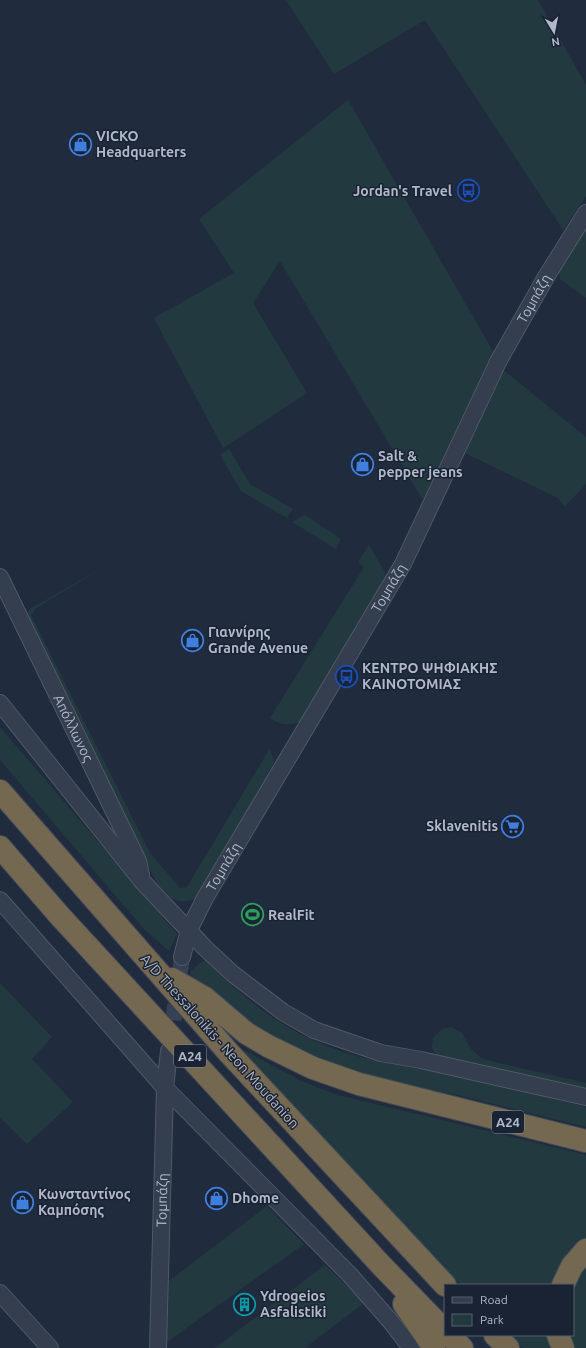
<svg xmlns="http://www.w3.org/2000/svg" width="586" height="1348" viewBox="0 0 586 1348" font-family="Ubuntu,sans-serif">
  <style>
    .green { fill: #223a3f }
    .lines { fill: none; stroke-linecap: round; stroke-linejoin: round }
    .minor-tunnel { stroke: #364153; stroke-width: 16; stroke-dasharray: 16 8; stroke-linecap: butt }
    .minor-casing { stroke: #505869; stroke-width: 18 }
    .highway-casing { stroke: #404859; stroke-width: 24 }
    .minor { stroke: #343e4e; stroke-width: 16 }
    .highway { stroke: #756851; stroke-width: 22 }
    .labels { text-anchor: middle; stroke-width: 3; stroke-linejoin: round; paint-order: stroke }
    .shield { fill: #1a2333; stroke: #838b9c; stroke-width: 1 }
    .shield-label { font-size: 13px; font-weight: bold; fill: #b0b8c9 }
    .poi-label { font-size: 14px; font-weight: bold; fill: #b0b8c9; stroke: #1a2333; text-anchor: start }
    .street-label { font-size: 14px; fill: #b0b8c9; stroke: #1a2333 }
  </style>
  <rect width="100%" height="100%" fill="#202c3e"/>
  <path class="green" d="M286 0H538L586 85V196L563 230 425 20 334 74Z
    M348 100 494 353 423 500 280 261 253 303 307 393 223 448 154 318 234 273 199 219Z
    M586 227V298L560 279 559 268Z
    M502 369 586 437V484L565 506 558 498 465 453Z
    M229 449 250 484 293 509 287 518 241 491 220 455Z
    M305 515 341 539 336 549 292 522Z
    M369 545 385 572 386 578 300 722C287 726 281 725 270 718L364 567 358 562Z
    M104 567 36 608 31 615 150 853 180 888 187 887 270 748 274 762 259 792 195 899C174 905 170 898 157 883L26 623 27 615 30 609Z
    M0 727 177 934 169 951 144 929 0 760Z
    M206 960C245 1002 292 1036 346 1053 374 1062 404 1064 433 1070 484 1081 535 1094 586 1107V1127L457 1095 362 1079 277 1044 195 982 190 972 200 963Z
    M0 983 52 1037 32 1059 73 1102 27 1144 0 1117Z
    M451 1027 462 1033 470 1048 482 1059 586 1083V1093L437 1056 432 1048 433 1038 442 1029Z
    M244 1050 299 1080 334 1094 586 1155V1238C570 1252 559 1266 551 1285H461L383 1207 244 1058Z
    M267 1206 304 1244 167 1342 169 1281Z
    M586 1263V1348H573L569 1335H573V1285Z
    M325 1265 365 1302 305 1348H215Z
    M511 1335H547L550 1348H523Z"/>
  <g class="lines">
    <path class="minor-tunnel" d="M170 1044 182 957"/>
    <defs>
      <g id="minor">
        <path id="s1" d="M0 577 138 861 141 875"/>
        <path d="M0 703 141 880 205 948 233 974 283 1012 314 1030 381 1053 421 1060 586 1097"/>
        <path d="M0 900 165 1088 350 1275 392 1323 411 1348"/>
        <path id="s2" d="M182 957 189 930 205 898 403 564 498 362 546 277 586 213"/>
        <path d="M0 1293 50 1348"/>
        <path id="s3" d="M158 1348 165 1088 169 1051"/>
      </g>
      <path id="highway" d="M0 791 229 1053 445 1285
        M0 847 59 915 381 1265 445 1331
        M172 979 205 998 246 1033 268 1046 313 1068 359 1084 586 1141
        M563 1285 572 1266 586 1250
        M404 1304 434 1348
        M449 1335 462 1348
        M495 1335 508 1348
        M558 1335 563 1348"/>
    </defs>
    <use href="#minor" class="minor-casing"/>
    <use href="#highway" class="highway-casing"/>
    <use href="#minor" class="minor"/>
    <use href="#highway" class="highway"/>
  </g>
  <defs>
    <symbol id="shop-ring" viewBox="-11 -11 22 22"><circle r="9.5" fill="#1a2333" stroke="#3f7fe0" stroke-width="1.5"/><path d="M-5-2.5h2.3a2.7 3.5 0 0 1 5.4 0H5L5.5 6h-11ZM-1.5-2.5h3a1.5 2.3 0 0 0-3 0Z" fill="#3f7fe0"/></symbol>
    <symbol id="bus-ring" viewBox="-11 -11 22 22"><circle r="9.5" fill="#1a2333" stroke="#1a4fb4" stroke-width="1.5"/><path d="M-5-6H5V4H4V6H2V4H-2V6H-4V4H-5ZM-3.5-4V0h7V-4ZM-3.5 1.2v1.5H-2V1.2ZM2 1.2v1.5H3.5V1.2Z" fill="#1a4fb4"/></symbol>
    <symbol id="supermarket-ring" viewBox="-11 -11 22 22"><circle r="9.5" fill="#1a2333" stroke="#3f7fe0" stroke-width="1.5"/><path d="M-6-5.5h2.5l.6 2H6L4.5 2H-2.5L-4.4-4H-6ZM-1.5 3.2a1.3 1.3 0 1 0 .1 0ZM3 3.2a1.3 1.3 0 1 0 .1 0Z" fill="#3f7fe0"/></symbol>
    <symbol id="stadium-ring" viewBox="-11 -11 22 22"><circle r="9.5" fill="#1a2333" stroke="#2e9e5b" stroke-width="1.5"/><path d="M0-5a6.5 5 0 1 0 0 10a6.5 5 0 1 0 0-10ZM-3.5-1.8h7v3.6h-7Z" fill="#2e9e5b"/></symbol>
    <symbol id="building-ring" viewBox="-11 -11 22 22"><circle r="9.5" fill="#1a2333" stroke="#0f9aa8" stroke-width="1.5"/><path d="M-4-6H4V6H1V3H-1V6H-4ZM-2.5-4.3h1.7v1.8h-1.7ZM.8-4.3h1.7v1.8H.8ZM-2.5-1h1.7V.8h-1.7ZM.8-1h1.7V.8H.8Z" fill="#0f9aa8"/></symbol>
  </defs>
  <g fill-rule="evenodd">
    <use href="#shop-ring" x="68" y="132" width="25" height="25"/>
    <use href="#bus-ring" x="456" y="178" width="25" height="25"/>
    <use href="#shop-ring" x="350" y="452" width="25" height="25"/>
    <use href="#shop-ring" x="180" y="628" width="25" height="25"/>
    <use href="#bus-ring" x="334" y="664" width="25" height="25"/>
    <use href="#supermarket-ring" x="500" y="814" width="25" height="25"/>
    <use href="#stadium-ring" x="240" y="902" width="25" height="25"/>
    <use href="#shop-ring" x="204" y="1186" width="25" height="25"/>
    <use href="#shop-ring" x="10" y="1190" width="25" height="25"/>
    <use href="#building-ring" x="232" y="1292" width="25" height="25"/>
  </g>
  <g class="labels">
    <g class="shield">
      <rect x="174" y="1045" width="32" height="22" rx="3"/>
      <rect x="492" y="1111" width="32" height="22" rx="3"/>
    </g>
    <g class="shield-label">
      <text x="190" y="1061">Α24</text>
      <text x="508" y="1127">Α24</text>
    </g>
    <g class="poi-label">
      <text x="96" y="141">VICKO<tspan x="96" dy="16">Headquarters</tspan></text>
      <text x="452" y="196" text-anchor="end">Jordan's Travel</text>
      <text x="378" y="461">Salt &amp;<tspan x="378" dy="16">pepper jeans</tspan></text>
      <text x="208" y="637">Γιαννίρης<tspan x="208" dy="16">Grande Avenue</tspan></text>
      <text x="362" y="673">ΚΕΝΤΡΟ ΨΗΦΙΑΚΗΣ<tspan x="362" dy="16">ΚΑΙΝΟΤΟΜΙΑΣ</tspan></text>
      <text x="498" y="831" text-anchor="end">Sklavenitis</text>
      <text x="268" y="920">RealFit</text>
      <text x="38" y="1199">Κωνσταντίνος<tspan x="38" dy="16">Καμπόσης</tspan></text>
      <text x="232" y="1203">Dhome</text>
      <text x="260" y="1301">Ydrogeios<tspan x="260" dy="16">Asfalistiki</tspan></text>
    </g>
    <g class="street-label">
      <text dy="5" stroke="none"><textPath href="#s2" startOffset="748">Τομπάζη</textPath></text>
      <text dy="5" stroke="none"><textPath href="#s2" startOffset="424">Τομπάζη</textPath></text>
      <text dy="5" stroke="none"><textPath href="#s1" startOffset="168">Απόλλωνος</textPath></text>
      <text dy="5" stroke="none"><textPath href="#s2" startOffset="100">Τομπάζη</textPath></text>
      <text transform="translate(220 1041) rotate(48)" y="5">A/D Thessalonikis - Neon Moudanion</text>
      <text dy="5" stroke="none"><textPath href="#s3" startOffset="148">Τομπάζη</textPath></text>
    </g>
  </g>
  <rect x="444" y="1284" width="130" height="52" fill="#1a2333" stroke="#565f6f"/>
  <rect x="452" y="1297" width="20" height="6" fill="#343e4e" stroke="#565f6f"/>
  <text x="480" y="1304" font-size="12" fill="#b0b8c9">Road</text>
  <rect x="452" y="1314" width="20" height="12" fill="#223a3f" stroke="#565f6f"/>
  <text x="480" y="1324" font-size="12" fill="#b0b8c9">Park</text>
  <g transform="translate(554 32) rotate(170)" stroke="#1a2333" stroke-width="3" paint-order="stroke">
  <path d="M0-3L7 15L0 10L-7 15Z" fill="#b0b8c9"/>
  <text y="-6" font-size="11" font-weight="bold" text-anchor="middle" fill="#b0b8c9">N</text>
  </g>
</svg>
